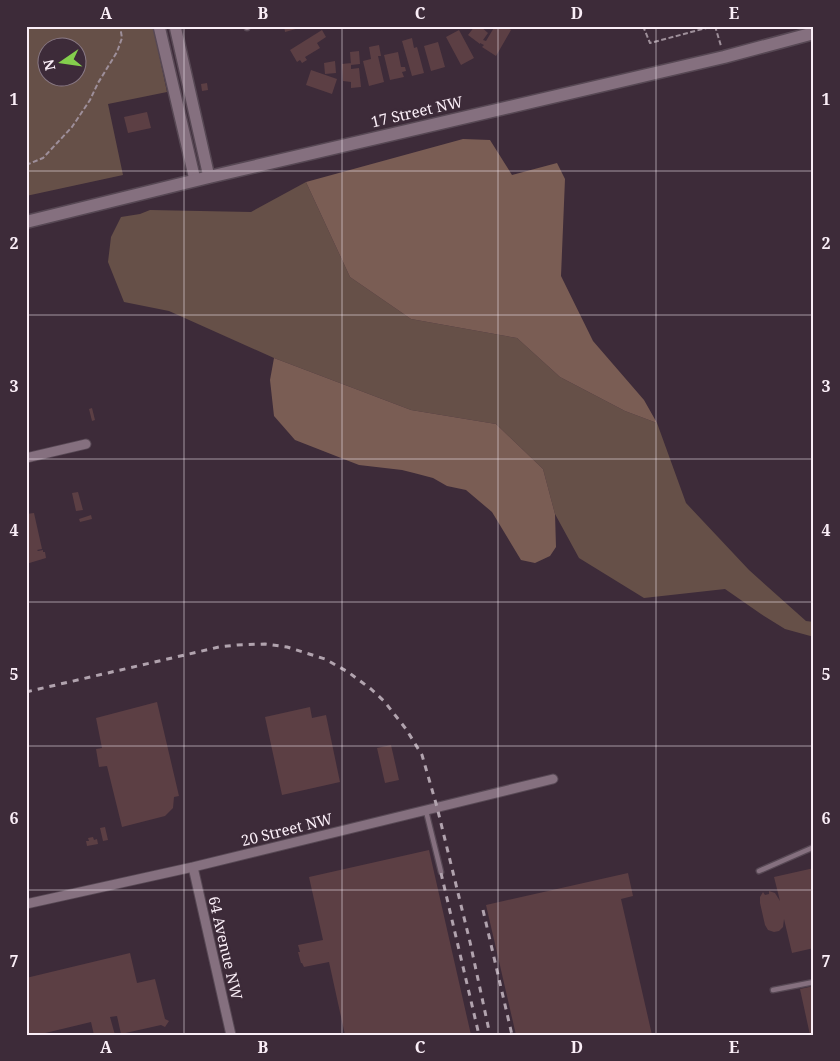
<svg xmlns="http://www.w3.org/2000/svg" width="840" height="1061" viewBox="0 0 840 1061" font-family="'Noto Serif',serif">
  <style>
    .green { fill: #665048; fill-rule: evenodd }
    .forest { fill: #7a5d54 }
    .building { fill: #5c3f44 }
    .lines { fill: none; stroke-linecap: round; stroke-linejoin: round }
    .service-casing { stroke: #574854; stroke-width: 7 }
    .minor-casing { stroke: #574854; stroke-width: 11 }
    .tertiary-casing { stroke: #574854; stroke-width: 14 }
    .secondary-casing { stroke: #574854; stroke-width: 15 }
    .path { stroke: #9e8f9a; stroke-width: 2; stroke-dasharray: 5 2.5; stroke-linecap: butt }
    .service { stroke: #85707f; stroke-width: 4.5 }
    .minor { stroke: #85707f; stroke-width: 9 }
    .tertiary { stroke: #85707f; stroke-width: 11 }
    .secondary { stroke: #85707f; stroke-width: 12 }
    .rail { stroke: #b1a3ae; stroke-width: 3; stroke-dasharray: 6 6; stroke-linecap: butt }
    .grid { fill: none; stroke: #faeef7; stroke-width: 1; stroke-opacity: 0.55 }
    .labels { text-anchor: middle; stroke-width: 4.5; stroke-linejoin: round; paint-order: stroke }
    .street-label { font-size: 15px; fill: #faeef7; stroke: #3d2b39 }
    .neatline { fill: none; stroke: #faeef7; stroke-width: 2 }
    .grid-label { font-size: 16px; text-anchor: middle; font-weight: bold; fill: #faeef7 }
  </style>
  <rect width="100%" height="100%" fill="#3d2b39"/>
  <path class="green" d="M26 26H153L167 92 108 104 123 175 26 196ZM48 48H78V78H48Z
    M306 182 350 277 411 319 517 338 560 377 625 411 657 423 686 503 749 570 806 621 814 622V637L785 629 761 614 725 589 644 598 579 558 555 514 543 469 496 424 411 410 274 358 169 311 124 302 108 262 111 237 121 217 140 214 150 210 251 212Z"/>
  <path class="forest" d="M463 139 490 140 512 175 557 163 565 179 561 276 593 341 644 400 657 423 625 411 560 377 517 338 411 319 350 277 306 182Z
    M274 358 411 410 496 424 543 469 555 514 556 547 550 556 535 563 521 560 492 512 466 490 447 486 433 478 414 473 402 470 359 465 295 440 274 416 270 380Z"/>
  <path class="building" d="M284 26H303V27L285 32Z
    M475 26H480L488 33 483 40 486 41 495 26H505L511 30 496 56 482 47 484 45 480 43V44L468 35Z
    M322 30 326 37 317 43 320 48 305 57 307 60 302 63 300 60 297 62 290 50Z
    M459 30 474 58 461 65 446 37Z
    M412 38 414 48 417 47 424 73 412 76 402 41Z
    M438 42 445 67 431 71 424 46Z
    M379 45 381 56H378L384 82 369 86 363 61 371 59 369 47Z
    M359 51 360 64 351 65 350 52Z
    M398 52 401 67H405L406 71 402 72 404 77 390 80 384 55Z
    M335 61 336 73 325 74 324 63Z
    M351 63V69L359 68 361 87 351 88V82L343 81 342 64Z
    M311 70 337 79 332 94 306 85Z
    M207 83 208 90 202 91 201 84Z
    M147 112 151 128 128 133 124 117Z
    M92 408 95 420 92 421 89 409Z
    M78 492 83 510 76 511 72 493Z
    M34 513 42 549 37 550 38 551 43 550V552H45L46 558 26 564V514Z
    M91 515 92 519 80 522 79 519Z
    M157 702 179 796 174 797 173 808 165 816 122 827 107 766 99 767 96 749 102 748 96 718Z
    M310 707 312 718 326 715 340 782 282 795 265 717Z
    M391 745 399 780 385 783 377 748Z
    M105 827 108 840 103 841 100 828Z
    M93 837 94 840 97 839 98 844 87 846 86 841H89L88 838Z
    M429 850 471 1035H345L329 962 304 967 302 963H301L298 952H300L298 945 323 940 309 877Z
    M814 868V948L792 953 784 919 783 927 779 931 774 932 768 930 765 925 760 903V897L763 892 765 895 769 894V891L775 893 780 901 774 877Z
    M628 873 633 896 621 899 652 1035H516L486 905Z
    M130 953 137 983 155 979 165 1019 169 1021 165 1027 161 1025 121 1034 117 1016 110 1017 115 1035H94L91 1022 37 1035H26V978Z
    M814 986V1035H810L800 989Z"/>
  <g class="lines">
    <defs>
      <path id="service" d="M247 26V28
        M426 811 441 872
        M759 871 814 847
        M773 990 814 982"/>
      <path id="minor" d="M26 458 86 444
        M193 867 231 1035
        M26 904 193 867 553 779"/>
      <path id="tertiary" d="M159 26 195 180
        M175 26 209 177"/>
      <path id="secondary" d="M26 222 209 177 724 57 814 33"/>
    </defs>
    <use href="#service" class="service-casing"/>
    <use href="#minor" class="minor-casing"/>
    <use href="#tertiary" class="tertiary-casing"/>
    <use href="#secondary" class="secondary-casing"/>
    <path class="path" d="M643 26 650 43 714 26
      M715 26 721 46
      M26 165 43 158 72 127 90 100 98 83 117 52 122 38 120 26"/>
    <use href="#service" class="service"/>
    <use href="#minor" class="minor"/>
    <use href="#tertiary" class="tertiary"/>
    <use href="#secondary" class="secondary"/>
    <path class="rail" d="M26 692 219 647 237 645 265 644 287 647 325 659 348 672 371 689 384 701 406 729 422 755 437 807 470 942 490 1035
      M441 873 479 1035
      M483 910 512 1035"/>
  </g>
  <path class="grid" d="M184 26V1035M342 26V1035M498 26V1035M656 26V1035M26 171H814M26 315H814M26 459H814M26 602H814M26 746H814M26 890H814"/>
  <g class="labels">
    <g class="street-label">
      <text transform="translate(417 112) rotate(-13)" y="5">17 Street NW</text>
      <text transform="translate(287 830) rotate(-14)" y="5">20 Street NW</text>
      <text transform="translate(225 948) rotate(77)" y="5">64 Avenue NW</text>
    </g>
  </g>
  <rect width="840" height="1061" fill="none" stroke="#3d2b39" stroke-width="55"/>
  <g transform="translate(62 62) rotate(257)"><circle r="24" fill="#3d2b39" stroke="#897985"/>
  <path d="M0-4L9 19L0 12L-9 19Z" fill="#84cf4d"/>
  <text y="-8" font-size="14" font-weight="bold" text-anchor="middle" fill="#faeef7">N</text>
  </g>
  <rect x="28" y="28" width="784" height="1006" class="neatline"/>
  <g class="grid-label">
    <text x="106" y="19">A</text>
    <text x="263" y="19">B</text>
    <text x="420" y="19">C</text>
    <text x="577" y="19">D</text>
    <text x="734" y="19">E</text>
    <text x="14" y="105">1</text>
    <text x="826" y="105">1</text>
    <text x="14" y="249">2</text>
    <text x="826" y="249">2</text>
    <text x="14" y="392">3</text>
    <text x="826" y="392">3</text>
    <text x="14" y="536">4</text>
    <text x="826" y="536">4</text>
    <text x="14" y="680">5</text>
    <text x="826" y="680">5</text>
    <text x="14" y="824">6</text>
    <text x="826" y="824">6</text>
    <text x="14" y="967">7</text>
    <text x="826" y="967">7</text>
    <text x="106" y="1053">A</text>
    <text x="263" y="1053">B</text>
    <text x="420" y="1053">C</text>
    <text x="577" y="1053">D</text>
    <text x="734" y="1053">E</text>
  </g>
</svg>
